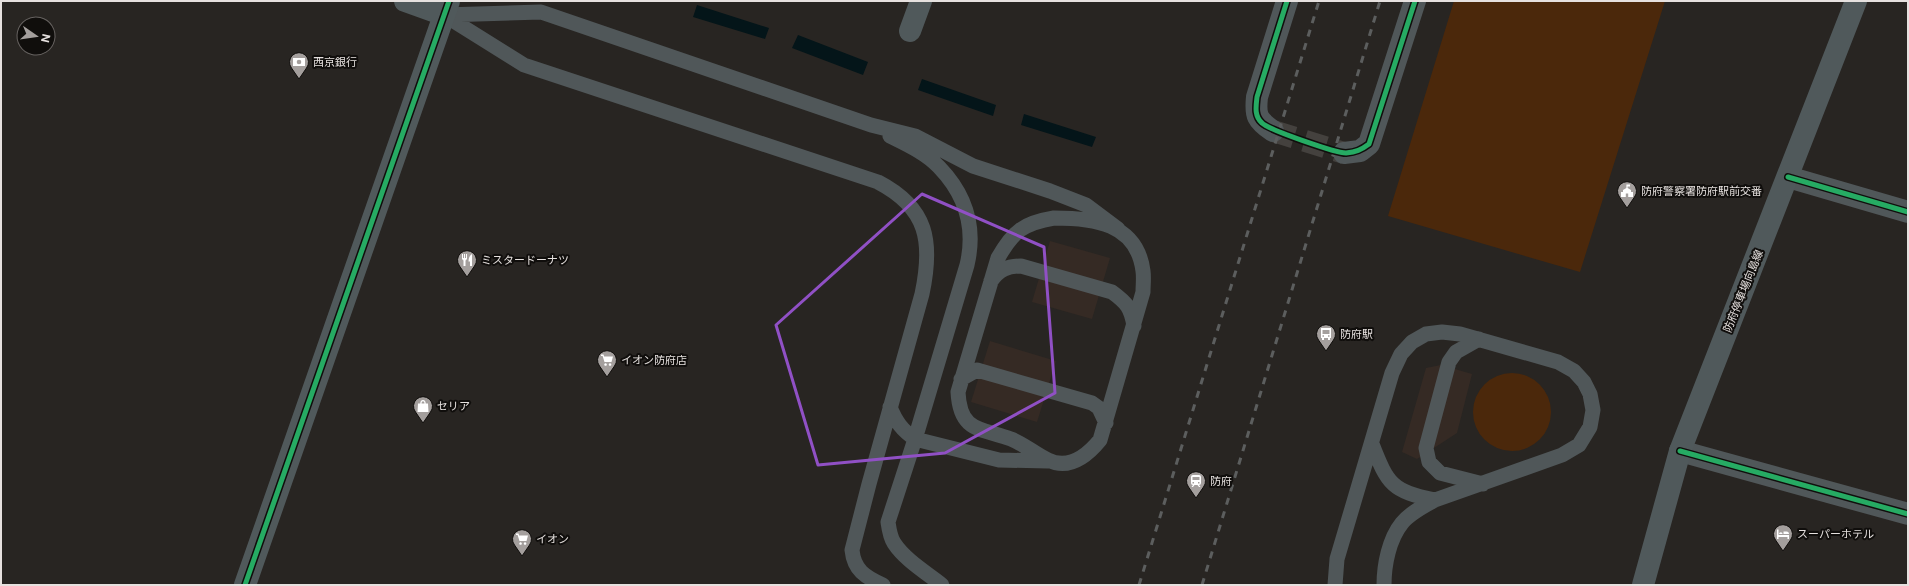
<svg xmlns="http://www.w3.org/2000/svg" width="1909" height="586" viewBox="0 0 1909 586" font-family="Inter,'Noto Sans JP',sans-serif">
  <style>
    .built { fill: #352a24 }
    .green { fill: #4b280b }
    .water { fill: #041519 }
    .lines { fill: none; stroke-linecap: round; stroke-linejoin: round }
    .street-tunnel { stroke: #44413e; stroke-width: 22; stroke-dasharray: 22 11; stroke-linecap: butt }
    .lane { stroke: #505759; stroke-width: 15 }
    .street { stroke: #505759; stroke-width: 22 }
    .secondary { stroke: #50595b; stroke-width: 22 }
    .rail { stroke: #5c5e5e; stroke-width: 3; stroke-dasharray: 7 7; stroke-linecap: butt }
    .cycleway-casing { stroke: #100e0c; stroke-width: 8 }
    .cycleway { stroke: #26ab63; stroke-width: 5 }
    .marked { fill: none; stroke: #9050c5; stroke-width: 3; stroke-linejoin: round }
    .labels { text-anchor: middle; stroke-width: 4; stroke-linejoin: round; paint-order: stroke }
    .poi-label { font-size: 11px; fill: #e6e1df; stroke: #100e0c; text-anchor: start }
    .street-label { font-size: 11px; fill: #e6e1df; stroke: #100e0c }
  </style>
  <rect width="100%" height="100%" fill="#282522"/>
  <path class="built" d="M1050 241 1110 258 1092 319 1032 302Z
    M990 341 1056 361 1037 422 971 402Z
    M1441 365 1472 374 1457 433 1417 459 1402 452 1426 368Z"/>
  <path class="green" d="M1454 1H1665L1580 272 1388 216Z
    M1473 412a39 39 0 1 1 78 0a39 39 0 1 1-78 0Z"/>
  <path class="water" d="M697 5 769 28 765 39 693 17Z
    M798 35 868 62 863 75 792 48Z
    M922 79 996 105 993 116 918 90Z
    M1024 114 1096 137 1092 147 1021 125Z"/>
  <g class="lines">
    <path class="street-tunnel" d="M1273 131 1344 153"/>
    <path class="lane" d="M444 15 524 65 878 182C928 208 933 242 922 294L869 484 852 550C854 570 865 577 883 585
      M444 15 541 12 871 125 915 136 973 166 1050 191 1086 205 1118 229
      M890 136C906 144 926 153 939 167 966 195 976 227 967 265L915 439 888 522C889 529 890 537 894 543 905 560 927 573 942 585
      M1054 218C1093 218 1137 223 1143 271 1144 278 1143 285 1143 292L1100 440C1087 456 1069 470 1048 460 1035 454 1024 444 1011 439 980 428 960 432 958 392L998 258C1013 231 1024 223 1054 218Z
      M991 281C999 270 1007 266 1021 266L1112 292C1127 303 1131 308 1134 326
      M1479 339 1456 352 1449 362 1426 448 1429 462 1440 473 1483 484
      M961 379 977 370 1092 403 1099 408 1106 423
      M890 407C896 422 902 430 915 439L999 460 1048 461
      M1372 444C1388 485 1392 491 1435 500
      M1335 585 1337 559 1392 373 1401 354 1412 342 1426 334 1442 332 1460 334 1558 362 1574 371 1584 382 1590 394 1593 410 1590 427 1579 445 1562 455 1435 500C1424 506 1410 513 1402 523 1389 539 1384 565 1384 585"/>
    <path class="street" d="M1273 131C1257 120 1255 116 1257 97L1287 1
      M1344 153 1360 151 1369 144 1415 1
      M1788 177 1908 212
      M1680 451 1908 514"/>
    <path class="secondary" d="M405 1 444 15
      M910 31 921 1
      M245 585 449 1
      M1643 585 1680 451 1856 1"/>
    <path class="rail" d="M1139 585 1319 1
      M1202 585 1380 1"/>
    <defs>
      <path id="cycleway" d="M1287 1 1257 97C1256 106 1254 116 1262 123 1269 130 1336 153 1346 153 1356 152 1361 150 1369 144L1415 1
        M1788 177 1908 212
        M1680 451 1908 514
        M245 585 449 1"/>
    </defs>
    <use href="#cycleway" class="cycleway-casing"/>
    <use href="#cycleway" class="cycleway"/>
  </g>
  <path class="marked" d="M922 194 1044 247 1055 393 945 453 818 465 776 325Z"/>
  <defs>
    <symbol id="bank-pin" viewBox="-11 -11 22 30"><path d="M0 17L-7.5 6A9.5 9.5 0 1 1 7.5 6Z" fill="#a49f9d" stroke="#100e0c"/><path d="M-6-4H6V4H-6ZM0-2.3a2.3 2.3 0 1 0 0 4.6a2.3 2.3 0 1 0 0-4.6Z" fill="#fff"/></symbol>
    <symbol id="civic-pin" viewBox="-11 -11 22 30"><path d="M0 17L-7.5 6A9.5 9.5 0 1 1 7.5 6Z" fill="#a49f9d" stroke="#100e0c"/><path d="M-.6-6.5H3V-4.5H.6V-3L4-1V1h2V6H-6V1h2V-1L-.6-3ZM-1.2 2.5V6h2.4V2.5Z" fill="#fff"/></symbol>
    <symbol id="restaurant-pin" viewBox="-11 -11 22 30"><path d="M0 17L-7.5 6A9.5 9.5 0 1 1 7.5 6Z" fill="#a49f9d" stroke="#100e0c"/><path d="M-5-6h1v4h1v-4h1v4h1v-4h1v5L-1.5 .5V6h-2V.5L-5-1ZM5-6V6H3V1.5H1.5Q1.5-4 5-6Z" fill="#fff"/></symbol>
    <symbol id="bus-pin" viewBox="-11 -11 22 30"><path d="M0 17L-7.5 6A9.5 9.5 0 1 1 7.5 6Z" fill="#a49f9d" stroke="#100e0c"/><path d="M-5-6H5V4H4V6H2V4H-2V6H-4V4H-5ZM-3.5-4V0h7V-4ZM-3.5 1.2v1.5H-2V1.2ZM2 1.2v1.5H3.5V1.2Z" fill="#fff"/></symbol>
    <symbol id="supermarket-pin" viewBox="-11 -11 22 30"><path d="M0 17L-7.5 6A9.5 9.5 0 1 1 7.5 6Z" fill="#a49f9d" stroke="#100e0c"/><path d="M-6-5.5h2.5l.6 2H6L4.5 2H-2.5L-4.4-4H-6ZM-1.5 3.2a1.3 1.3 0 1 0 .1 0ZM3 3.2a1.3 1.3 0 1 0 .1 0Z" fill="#fff"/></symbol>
    <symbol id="shop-pin" viewBox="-11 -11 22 30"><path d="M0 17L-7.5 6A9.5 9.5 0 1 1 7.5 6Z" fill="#a49f9d" stroke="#100e0c"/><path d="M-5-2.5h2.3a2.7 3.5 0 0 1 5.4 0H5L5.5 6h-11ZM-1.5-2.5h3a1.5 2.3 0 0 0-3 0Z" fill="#fff"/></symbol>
    <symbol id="station-pin" viewBox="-11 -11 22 30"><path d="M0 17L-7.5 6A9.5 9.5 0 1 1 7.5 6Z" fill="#a49f9d" stroke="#100e0c"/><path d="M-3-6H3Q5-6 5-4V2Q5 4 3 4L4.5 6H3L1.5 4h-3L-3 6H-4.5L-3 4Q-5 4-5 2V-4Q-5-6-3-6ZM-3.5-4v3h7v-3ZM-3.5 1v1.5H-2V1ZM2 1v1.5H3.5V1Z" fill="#fff"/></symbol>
    <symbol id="hotel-pin" viewBox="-11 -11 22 30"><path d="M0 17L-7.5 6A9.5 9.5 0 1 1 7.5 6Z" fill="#a49f9d" stroke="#100e0c"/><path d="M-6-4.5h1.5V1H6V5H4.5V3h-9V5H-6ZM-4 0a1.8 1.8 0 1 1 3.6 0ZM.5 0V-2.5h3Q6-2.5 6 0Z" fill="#fff"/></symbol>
  </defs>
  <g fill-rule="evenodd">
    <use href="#bank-pin" x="288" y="51" width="22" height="30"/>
    <use href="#civic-pin" x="1616" y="180" width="22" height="30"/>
    <use href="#restaurant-pin" x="456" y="249" width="22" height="30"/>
    <use href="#bus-pin" x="1315" y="323" width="22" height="30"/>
    <use href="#supermarket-pin" x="596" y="349" width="22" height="30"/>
    <use href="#shop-pin" x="412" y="395" width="22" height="30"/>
    <use href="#station-pin" x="1185" y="470" width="22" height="30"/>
    <use href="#hotel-pin" x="1772" y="523" width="22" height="30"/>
    <use href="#supermarket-pin" x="511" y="528" width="22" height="30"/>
  </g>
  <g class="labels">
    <g class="poi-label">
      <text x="313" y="66">西京銀行</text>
      <text x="1641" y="195">防府警察署防府駅前交番</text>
      <text x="481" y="264">ミスタードーナツ</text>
      <text x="1340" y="338">防府駅</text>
      <text x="621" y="364">イオン防府店</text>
      <text x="437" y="410">セリア</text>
      <text x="1210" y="485">防府</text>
      <text x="1797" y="538">スーパーホテル</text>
      <text x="536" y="543">イオン</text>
    </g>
    <g class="street-label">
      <text transform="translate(1743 291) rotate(-68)" y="4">防府停車場向島線</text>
    </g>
  </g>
  <rect width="1909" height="586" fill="none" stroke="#e6e1df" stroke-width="4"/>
  <g transform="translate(36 36) rotate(103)"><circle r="19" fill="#100e0c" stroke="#666260"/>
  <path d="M0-3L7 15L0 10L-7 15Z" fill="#a49f9d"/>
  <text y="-6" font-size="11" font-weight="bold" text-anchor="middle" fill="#e6e1df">N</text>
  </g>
</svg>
